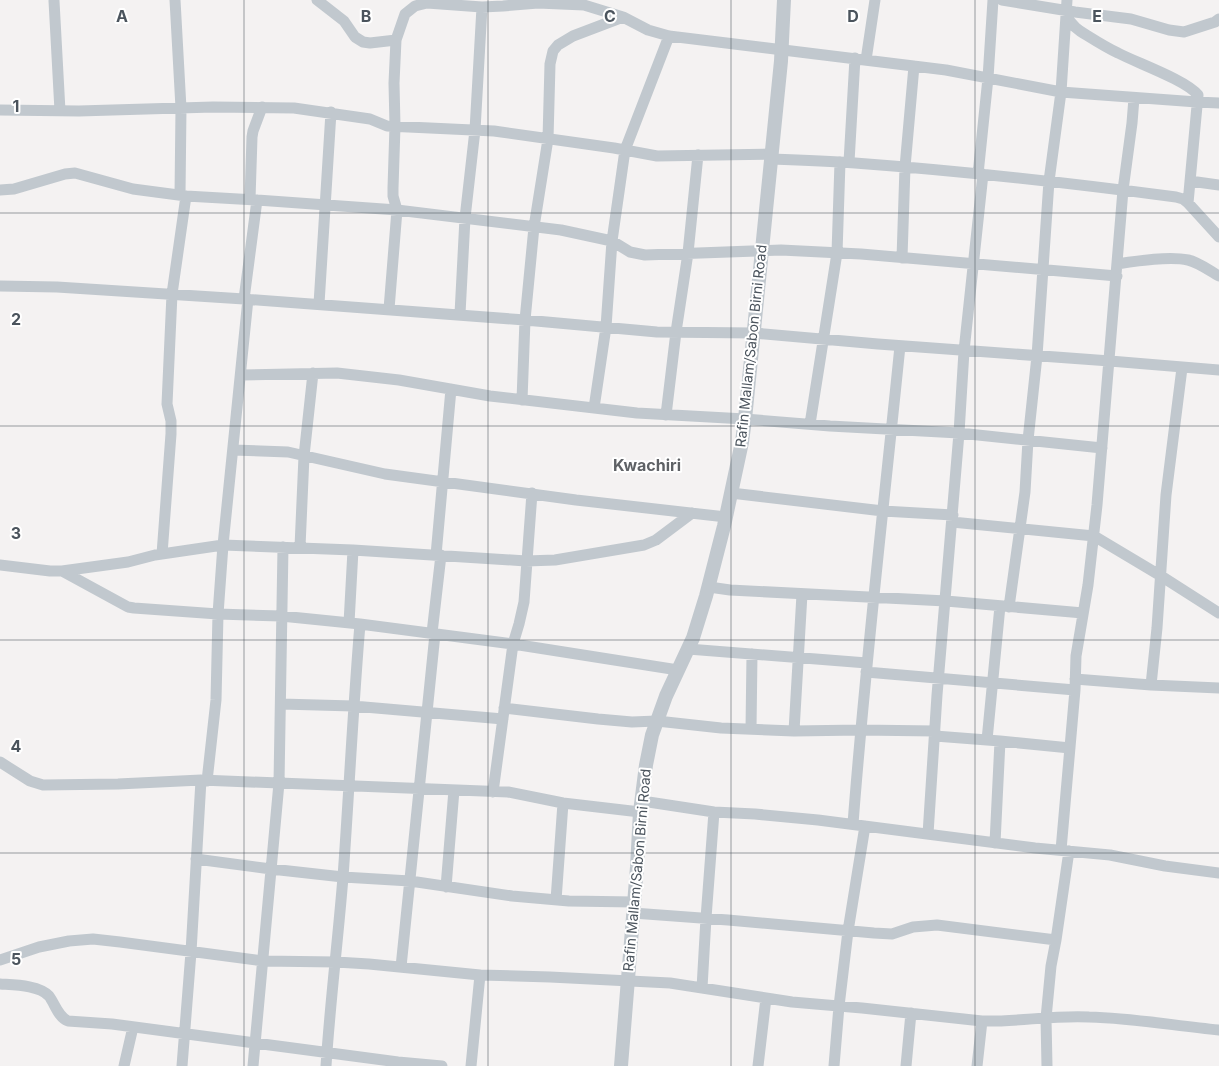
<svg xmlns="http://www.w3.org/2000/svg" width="1219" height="1066" viewBox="0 0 1219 1066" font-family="Inter,sans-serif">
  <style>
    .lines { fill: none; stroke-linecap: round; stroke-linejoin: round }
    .minor { stroke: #c1c8ce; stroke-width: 11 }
    .tertiary { stroke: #c1c8ce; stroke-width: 14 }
    .grid { fill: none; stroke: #4b545d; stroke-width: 1; stroke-opacity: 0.55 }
    .labels { text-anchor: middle; stroke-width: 4; stroke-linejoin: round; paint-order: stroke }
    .street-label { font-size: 14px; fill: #4b545d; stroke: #fff }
    .quarter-label { font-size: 16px; font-weight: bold; fill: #5f6266; stroke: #fff }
    .grid-label { font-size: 16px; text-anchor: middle; font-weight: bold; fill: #4b545d; stroke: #fff; stroke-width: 4; stroke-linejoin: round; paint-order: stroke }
  </style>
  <rect width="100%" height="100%" fill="#f4f2f2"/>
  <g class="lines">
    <path class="minor" d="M175 0 181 108 180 195
      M317 0 344 21 355 37 363 42 370 43 396 40
      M1002 0 1075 12 1131 19 1169 30 1184 32 1215 22 1219 19
      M54 1 60 111
      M1066 17 1075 27 1080 31C1093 39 1105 47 1118 53 1137 63 1186 80 1198 95L1188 203
      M866 60 875 0
      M0 110 79 111 213 107 294 108 370 119 387 126 494 131 614 148 657 156 772 154
      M771 159C799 160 827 161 855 163 962 171 1070 183 1176 197L1183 199 1188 203 1219 237
      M849 162 855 58
      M978 174 988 78 993 0
      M1190 181 1219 185
      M0 190 14 189 65 174 75 173 133 189 186 196 257 200 397 210 561 230 612 241 630 252 645 255 781 250 861 254 1117 276
      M250 199 252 137 253 131 262 107
      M902 258 905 167 914 66
      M1117 264C1137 261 1169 256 1188 260 1198 262 1210 271 1219 276
      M0 286 57 287 244 299 525 320 657 332 754 333 878 344 1110 361 1219 370
      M244 299 257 200
      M319 304 331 112
      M389 309 397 210 393 196V188L395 126 394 83 396 40 405 14 415 6 427 3 482 7 503 6 538 3 584 5 623 17 648 30 669 36 946 70 1061 92 1197 102 1219 103
      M460 314 465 218 475 130 482 7
      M241 375 337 373 399 380 490 396 637 413 745 419 830 426 959 433 1102 448
      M522 400 525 320 534 227 548 139 550 64 553 51 558 45 573 36 623 17
      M594 408 606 327 612 241 625 150 669 36
      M666 415 676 332 688 253 698 155
      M810 424 837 253 840 162
      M233 450 288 452 385 474 576 500 726 517
      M731 493 883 511 953 515
      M952 522 1094 536 1161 576 1219 613
      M300 547 304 456 313 373
      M162 554 171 434V421L167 404 172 294 186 196
      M436 555 451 389
      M0 565 50 571H62L128 562 155 555 223 545 353 550 526 561 555 560 644 545 656 540 692 513
      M62 571 128 607 134 608 218 614 281 616 360 624 513 644 678 670
      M709 587 730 590 946 601 1083 613
      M1009 607 1025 492 1028 440 1037 356 1049 181 1061 92 1067 0
      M349 623 353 550
      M432 633 441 555
      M688 649 867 663
      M866 672 1075 690
      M1075 679 1151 685 1219 688
      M1151 685 1157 628 1166 495 1182 368
      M281 704 353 706 503 719
      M504 708 598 719 632 722 657 721 721 728 794 731 860 730 935 731
      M751 729 752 654
      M794 731 802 594
      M935 736 1000 741 1070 748
      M987 740 1000 606
      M0 762 30 781 43 785 118 784 201 780 508 792 563 803 640 812
      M207 781 216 700 218 614 223 545 248 299
      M493 792 513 644 519 624 524 602 532 493
      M642 801 714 812 755 814 818 820 1035 848 1110 855 1165 866 1219 873
      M853 824C865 664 884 505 900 346
      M928 834 937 695 959 433 964 351 983 174
      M995 843 1000 741
      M1061 850 1075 690 1076 656 1088 585 1097 505 1123 190 1132 123 1134 98
      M196 859 271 869 343 877 410 881 512 896 569 901 634 902
      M446 887 454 790
      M556 900 563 803
      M633 913 728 920 874 933 892 934 913 927 937 925 1056 940
      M0 960 39 947 69 941 93 939 120 942 263 961 336 962 369 964 480 975 550 977 670 983 792 1002 862 1008 982 1021C1018 1022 1053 1015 1089 1017 1133 1018 1176 1026 1219 1030
      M401 967 435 634
      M0 984C14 985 39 985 49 996 55 1004 58 1017 68 1021L112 1024 398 1062 442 1066
      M702 988 706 918 714 812
      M124 1066 133 1027
      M182 1066 191 952 201 780
      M253 1066 279 783 283 547
      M326 1066C330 1003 338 940 343 877 349 793 353 708 360 624
      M471 1066 480 975
      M758 1066 766 998
      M834 1066 839 1006 848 931 865 826
      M906 1066 911 1013
      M977 1066 982 1021
      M1047 1066 1046 1018 1051 966 1056 940 1069 851"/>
    <path class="tertiary" d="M621 1066 637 867 640 812 646 765 652 735 666 696 693 638 706 596 724 526 742 442 745 419 781 61 784 0"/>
  </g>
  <path class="grid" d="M244 0V1066M488 0V1066M731 0V1066M975 0V1066M0 213H1219M0 426H1219M0 640H1219M0 853H1219"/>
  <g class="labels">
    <g class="street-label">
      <text transform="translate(751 346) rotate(-84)" y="5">Rafin Mallam/Sabon Birni Road</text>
      <text transform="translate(637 870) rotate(-85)" y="5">Rafin Mallam/Sabon Birni Road</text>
    </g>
    <g class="quarter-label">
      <text x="647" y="471">Kwachiri</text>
    </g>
  </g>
  <g class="grid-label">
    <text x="122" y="22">A</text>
    <text x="366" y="22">B</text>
    <text x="610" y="22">C</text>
    <text x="853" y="22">D</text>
    <text x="1097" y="22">E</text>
    <text x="16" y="112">1</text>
    <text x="16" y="325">2</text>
    <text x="16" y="539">3</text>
    <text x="16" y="752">4</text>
    <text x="16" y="965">5</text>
  </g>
</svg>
